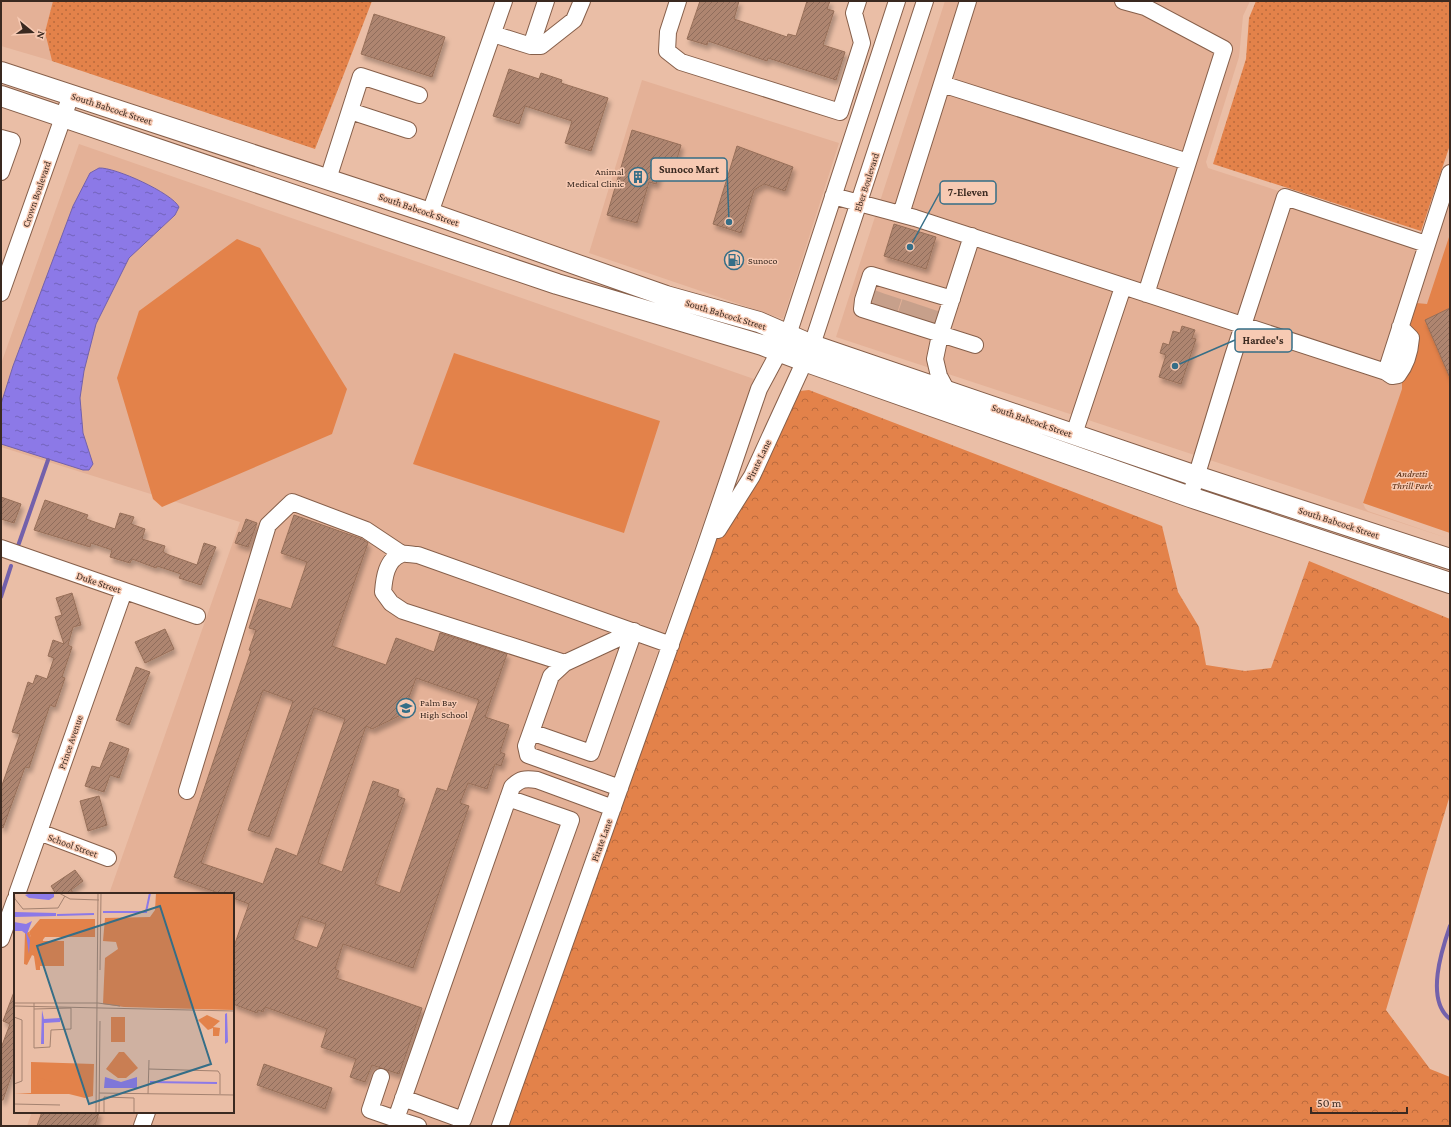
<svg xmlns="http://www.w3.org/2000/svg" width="1451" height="1127" viewBox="0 0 1451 1127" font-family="'Crimson Pro',serif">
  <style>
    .built { fill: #e4b197 }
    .grass { fill: url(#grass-dots) }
    .forest { fill: url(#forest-crowns) }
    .park { fill: #e3824a }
    .water { fill: url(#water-ripples); stroke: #7361ab }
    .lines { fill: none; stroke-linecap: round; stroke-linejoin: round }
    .stream { stroke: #7361ab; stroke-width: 4 }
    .building { fill: url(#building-hatch); stroke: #976f59; fill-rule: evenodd; filter: url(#shadow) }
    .minor-tunnel { stroke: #c7a08b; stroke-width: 16; stroke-dasharray: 16 8; stroke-linecap: butt }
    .minor-casing { stroke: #865f4a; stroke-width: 18 }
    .major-casing { stroke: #865f4a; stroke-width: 22 }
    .minor { stroke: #fff; stroke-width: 16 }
    .major { stroke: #fff; stroke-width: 20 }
    .labels { text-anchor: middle; stroke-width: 3; stroke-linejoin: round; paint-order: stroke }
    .street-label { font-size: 10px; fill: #3a2920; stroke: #f7cab3 }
    .poi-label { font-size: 10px; fill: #3a2920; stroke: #f7cab3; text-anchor: start }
    .park-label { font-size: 10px; font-style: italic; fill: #562a0e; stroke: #f7cab3 }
    .inset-river { fill: none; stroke: #8c79e7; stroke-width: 2 }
    .inset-road { fill: none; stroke: #a48270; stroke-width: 1 }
    .view { fill: #356e87; fill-opacity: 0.15; stroke: #356e87; stroke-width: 2 }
    .inset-edge { fill: none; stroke: #3a2920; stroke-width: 2 }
    .leader { fill: none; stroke: #356e87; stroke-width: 1.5 }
    .callout-dot { fill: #356e87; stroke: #f7cab3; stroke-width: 1.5 }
    .callout { fill: #f7cab3; stroke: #356e87; stroke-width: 1.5 }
    .callout-label { font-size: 11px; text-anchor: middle; font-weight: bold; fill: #3a2920 }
  </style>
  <defs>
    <pattern id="grass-dots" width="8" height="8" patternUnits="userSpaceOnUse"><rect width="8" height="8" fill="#e3824a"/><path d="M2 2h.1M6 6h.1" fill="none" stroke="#b96a3d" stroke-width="1.8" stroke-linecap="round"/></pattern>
    <pattern id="forest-crowns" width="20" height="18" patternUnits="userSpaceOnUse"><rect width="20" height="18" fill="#e3824a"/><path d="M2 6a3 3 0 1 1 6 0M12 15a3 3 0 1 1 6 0" fill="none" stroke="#b96a3d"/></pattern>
    <pattern id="water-ripples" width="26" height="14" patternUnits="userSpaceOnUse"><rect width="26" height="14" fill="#8c79e7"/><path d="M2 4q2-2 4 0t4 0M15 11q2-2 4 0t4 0" fill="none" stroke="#7363bb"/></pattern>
    <pattern id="building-hatch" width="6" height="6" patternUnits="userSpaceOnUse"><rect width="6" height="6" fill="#ae856f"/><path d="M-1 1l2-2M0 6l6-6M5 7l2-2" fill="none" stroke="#8f6d5b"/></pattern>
    <filter id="shadow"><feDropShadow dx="2.5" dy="4.5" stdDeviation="2" flood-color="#0004"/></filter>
  </defs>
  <rect width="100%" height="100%" fill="#eabea6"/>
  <path class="built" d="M1 1H53L45 32 52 61 1 46Z
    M945 1H1250L1243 16 1239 57 1206 162 1208 168 1420 237 1428 233 1450 165V511L1372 475 1363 503 1365 508 1368 511 1450 539 836 337Z
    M642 80 839 143 783 319 589 253Z
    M79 144 754 379 491 1126H27L32 1112H233V894H109L240 522 1 447V364Z"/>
  <path class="grass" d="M53 1H372L315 149 52 61 45 32Z
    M1256 1H1450V145L1421 231 1213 164 1246 59 1249 18Z"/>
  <path class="forest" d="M809 390 1162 526 1178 592 1199 627 1206 665 1245 671 1271 668 1309 561 1450 619V795L1386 1010 1430 1069 1450 1077V1126H500L703 553 790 392Z"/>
  <path class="park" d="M1450 234V533L1363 503 1402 389V382L1415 339 1408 327 1416 303 1427 304Z
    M237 239 260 248 347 389 332 434 162 507 153 499 117 378 139 311Z
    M454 353 660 421 624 533 413 464Z"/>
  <path class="water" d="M99 168C115 167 172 193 179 207L175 215 129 258 96 324 84 371 80 398 83 433 93 464 89 470H83L1 444V404L13 366 73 206 90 173Z"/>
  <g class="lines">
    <path class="stream" d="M18 546 48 460
      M1 597 11 566
      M1450 926C1442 949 1425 1000 1450 1019"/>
  </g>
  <path class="building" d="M700 1H739L734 19 787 37 788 34 796 36 807 1H830L827 9 834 11 823 45 845 52 836 80 768 58 767 61 708 41 707 45 687 39Z
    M374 14 445 37 432 77 361 54Z
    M509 69 539 79 541 73 562 80 561 83 608 98 591 151 565 143 572 121 525 106 519 124 493 116Z
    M632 130 681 145 673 173 661 169 656 184 649 182 637 223 607 215Z
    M737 146 793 167 785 191 764 184 754 190 741 233 713 224Z
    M894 224 936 237 926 269 884 256Z
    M1450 308V378L1425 320Z
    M1182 326 1195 330 1192 338 1196 339 1181 384 1159 377 1166 355 1160 353 1163 343 1169 345 1173 331 1180 333Z
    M1 497 21 504 14 523 1 519Z
    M45 500 88 515 86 519 115 529 120 513 134 517 131 524 145 529 142 539 165 546 163 552 169 555 197 565 204 543 216 547 201 585 179 578 181 574 157 566 156 568 132 559 130 563 110 557 112 550 91 543 90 547 34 530Z
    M294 515 362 539 368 543 332 646 386 665 396 638 434 652 440 633 507 654 485 717 509 725 500 752 505 754 501 766 495 764 487 789 468 783 460 803 469 806 413 968 343 944 335 969 339 971 336 978 422 1008 399 1074 372 1065 365 1082 350 1077 356 1059 321 1047 327 1029 265 1007 263 1012 258 1010 257 1013 233 1004V949L249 904 233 898V894H221L174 877 251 651 249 650 256 630 249 628 259 599 291 609 307 562 281 553ZM416 678 479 700 447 791 437 788 400 893 375 884 405 799 397 796 399 790 373 781 342 872 318 863 366 726 372 729 403 714ZM263 690 293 701 248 830 269 837 314 708 345 719 297 856 276 848 263 884 201 863ZM301 916 326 924 317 948 293 939Z
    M246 519 257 523 248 547 235 543 239 532 241 533Z
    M72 593 81 625 73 627 68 645 72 647 62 677 65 678 55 707 50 705 29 768 25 767 3 828 1 827V788L20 734 12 732 28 682 33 684 36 675 47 679 54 658 48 656 53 640 64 644 55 617 62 615 56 598Z
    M165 629 174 649 145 663 135 642Z
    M136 667 150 672 129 725 116 720Z
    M110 742 129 749 119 778 110 775 104 792 85 786 92 766 100 768Z
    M99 796 107 825 88 831 80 801Z
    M75 870 83 881 71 890 74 894H56L51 886Z
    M14 992H15V1065L3 1100H1V1048L10 1024 3 1021Z
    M264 1064 332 1088 325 1109 257 1085Z
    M42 1112H99L95 1126H37Z"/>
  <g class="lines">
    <path class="minor-tunnel" d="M877 308 884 289
      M889 312 895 293
      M905 317 912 296
      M917 321 924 300
      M929 325 936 304"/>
    <defs>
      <path id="minor" d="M678 1 668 32 667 51 681 62 840 112 862 43 854 13 858 1
        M1123 1 1145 7 1224 49 1146 294
        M493 34 531 46H541L574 20 582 1
        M531 46 546 1
        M942 84 1188 162
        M350 111 408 130
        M1 138 12 141 1 172
        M328 179 361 76 419 95
        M833 196 915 218 1386 372 1392 376 1398 375C1406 365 1410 351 1411 338L1400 327
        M430 213 504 1
        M901 214 968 1
        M1 293 71 95
        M952 299 871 275 863 300 862 309 975 345
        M1386 372 1450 173
        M947 391 939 376 935 359 940 335 972 236
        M1074 434 1123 287
        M1190 497 1233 356 1285 197 1426 244
        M718 530 752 476 812 345 925 1
        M1 548 197 616
        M565 663 403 611 391 603 383 592C384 579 386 559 402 554 406 553 413 555 418 555L671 645
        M531 732 591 753 634 631
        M620 788 528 755 526 746 551 676 565 663 634 631
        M187 791 268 525 292 502 366 530 402 554
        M39 832 108 858
        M17 894 124 591
        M1 939 15 900
        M381 1077 370 1110 396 1119
        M403 1098 463 1120 571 820 508 798
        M142 1126 147 1112
        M418 1126 396 1119 512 787C520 779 525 778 537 780L613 808
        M500 1126 703 553 759 389 788 335 897 1"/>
      <path id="major" d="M1 72 430 213 666 296 759 322 812 345 1196 476 1450 559
        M1 96 557 284 762 345 804 361 1190 497 1450 583"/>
    </defs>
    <use href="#minor" class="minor-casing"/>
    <use href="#major" class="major-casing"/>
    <use href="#minor" class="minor"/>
    <use href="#major" class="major"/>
  </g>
  <defs>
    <symbol id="building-ring" viewBox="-11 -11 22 22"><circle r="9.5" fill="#f7cab3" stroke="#356e87" stroke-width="1.5"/><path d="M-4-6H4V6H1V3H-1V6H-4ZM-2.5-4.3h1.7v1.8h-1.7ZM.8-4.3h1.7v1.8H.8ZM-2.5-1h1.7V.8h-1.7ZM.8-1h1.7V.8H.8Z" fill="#356e87"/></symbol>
    <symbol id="fuel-ring" viewBox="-11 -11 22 22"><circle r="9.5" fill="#f7cab3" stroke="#356e87" stroke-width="1.5"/><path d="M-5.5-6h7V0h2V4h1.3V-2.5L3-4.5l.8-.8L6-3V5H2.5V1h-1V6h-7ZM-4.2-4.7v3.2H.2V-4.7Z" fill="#356e87"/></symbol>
    <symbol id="school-ring" viewBox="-11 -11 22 22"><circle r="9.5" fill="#f7cab3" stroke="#356e87" stroke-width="1.5"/><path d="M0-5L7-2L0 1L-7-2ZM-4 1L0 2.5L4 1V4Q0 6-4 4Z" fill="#356e87"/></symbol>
  </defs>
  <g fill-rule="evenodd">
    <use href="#building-ring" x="627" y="166" width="22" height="22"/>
    <use href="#fuel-ring" x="723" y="249" width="22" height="22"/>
    <use href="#school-ring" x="395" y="697" width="22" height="22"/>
  </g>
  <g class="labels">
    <g class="street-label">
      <text transform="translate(112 108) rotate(18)" y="4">South Babcock Street</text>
      <text transform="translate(866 182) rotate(-72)" y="4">Eber Boulevard</text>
      <text transform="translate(36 194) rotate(-71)" y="4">Crown Boulevard</text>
      <text transform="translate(419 209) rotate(19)" y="4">South Babcock Street</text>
      <text transform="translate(726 314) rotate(17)" y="4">South Babcock Street</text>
      <text transform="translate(1032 420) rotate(19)" y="4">South Babcock Street</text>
      <text transform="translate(758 460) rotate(-64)" y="4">Pirate Lane</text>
      <text transform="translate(1339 522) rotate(18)" y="4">South Babcock Street</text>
      <text transform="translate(99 582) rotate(19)" y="4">Duke Street</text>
      <text transform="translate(70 742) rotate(-71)" y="4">Prince Avenue</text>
      <text transform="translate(601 840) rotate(-70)" y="4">Pirate Lane</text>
      <text transform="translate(73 845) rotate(20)" y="4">School Street</text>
    </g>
    <g class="poi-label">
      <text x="624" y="175" text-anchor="end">Animal<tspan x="624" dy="12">Medical Clinic</tspan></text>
      <text x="748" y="264">Sunoco</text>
      <text x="420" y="706">Palm Bay<tspan x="420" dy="12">High School</tspan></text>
    </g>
    <g class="park-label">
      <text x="1412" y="477">Andretti<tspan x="1412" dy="12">Thrill Park</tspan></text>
    </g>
  </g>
  <g transform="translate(14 893)">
    <rect width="220" height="220" fill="#eabea6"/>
    <path d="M15 39 17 44H28L29 48H50V73H26V77H22L20 63 18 62 13 72 10 71 11 40ZM17 169 80 171 79 203 71 205 55 201H0L17 200Z" fill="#e3824a"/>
    <path d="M142 0H220V117L110 114 89 111 91 65 104 56 102 49 89 48 91 25 136 24 141 17Z" fill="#e3824a"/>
    <path d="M24 184 38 189V196H25L23 193Z" fill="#e3824a"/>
    <path d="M26 26H81V44H31L28 48V44H17L15 39ZM193 122 206 128 199 134 206 135 205 143H199V135L194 137 184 127ZM97 124H111V149H97ZM105 159H110L124 175 112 185H104L92 176Z" fill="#e3824a"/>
    <path d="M14 1H40V4L35 7 15 5 11 2ZM0 19 42 20V23L0 24ZM18 28 13 41 16 47 15 61 12 41 8 38H0V29L12 31ZM28 117 30 126 46 125V129L30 130V151H27ZM213 120 214 149 211 151V121ZM91 184 107 189 123 184V195H90Z" fill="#8c79e7"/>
    <path class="inset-river" d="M89 19H132L136 0M43 22 80 21M136 189 203 190"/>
    <path class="inset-road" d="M0 0 1 6 9 16 44 15 51 3M45 0 56 6 85 7M86 77 87 0M0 110H84L106 113M20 110V155L36 154 37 137 57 136V115L20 116M0 113 220 118M0 124 8 127V188L0 191M135 176 204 178 206 181V201M85 200 220 202M134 201 135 167M0 211 46 212M82 220 84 0M85 220 86 128M90 220V204L120 205V220M134 220H208"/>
    <path class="view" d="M146 13 197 171 75 211 23 53Z"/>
    <rect width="220" height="220" class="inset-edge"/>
  </g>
  <path class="leader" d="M729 222L727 170M910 247L940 192M1175 366L1235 340"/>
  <g class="callout-dot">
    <circle cx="729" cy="222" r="4"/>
    <circle cx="910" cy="247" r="4"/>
    <circle cx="1175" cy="366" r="4"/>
  </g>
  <g class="callout">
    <rect x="651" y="158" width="76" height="23" rx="4"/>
    <rect x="940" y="181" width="56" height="23" rx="4"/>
    <rect x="1235" y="329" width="57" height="23" rx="4"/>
  </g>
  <g class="callout-label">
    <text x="689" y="173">Sunoco Mart</text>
    <text x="968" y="196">7-Eleven</text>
    <text x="1263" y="344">Hardee's</text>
  </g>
  <rect width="1451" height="1127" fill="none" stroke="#3a2920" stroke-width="4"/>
  <g transform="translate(32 32) rotate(108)" stroke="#f7cab3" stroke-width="3" paint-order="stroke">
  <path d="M0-3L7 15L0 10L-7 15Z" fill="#3a2920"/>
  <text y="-6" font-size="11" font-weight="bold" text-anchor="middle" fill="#3a2920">N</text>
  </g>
  <path d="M1311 1107v6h96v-6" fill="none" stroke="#3a2920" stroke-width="2"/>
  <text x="1317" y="1107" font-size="12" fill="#3a2920" stroke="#f7cab3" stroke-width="3" paint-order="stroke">50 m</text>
</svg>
